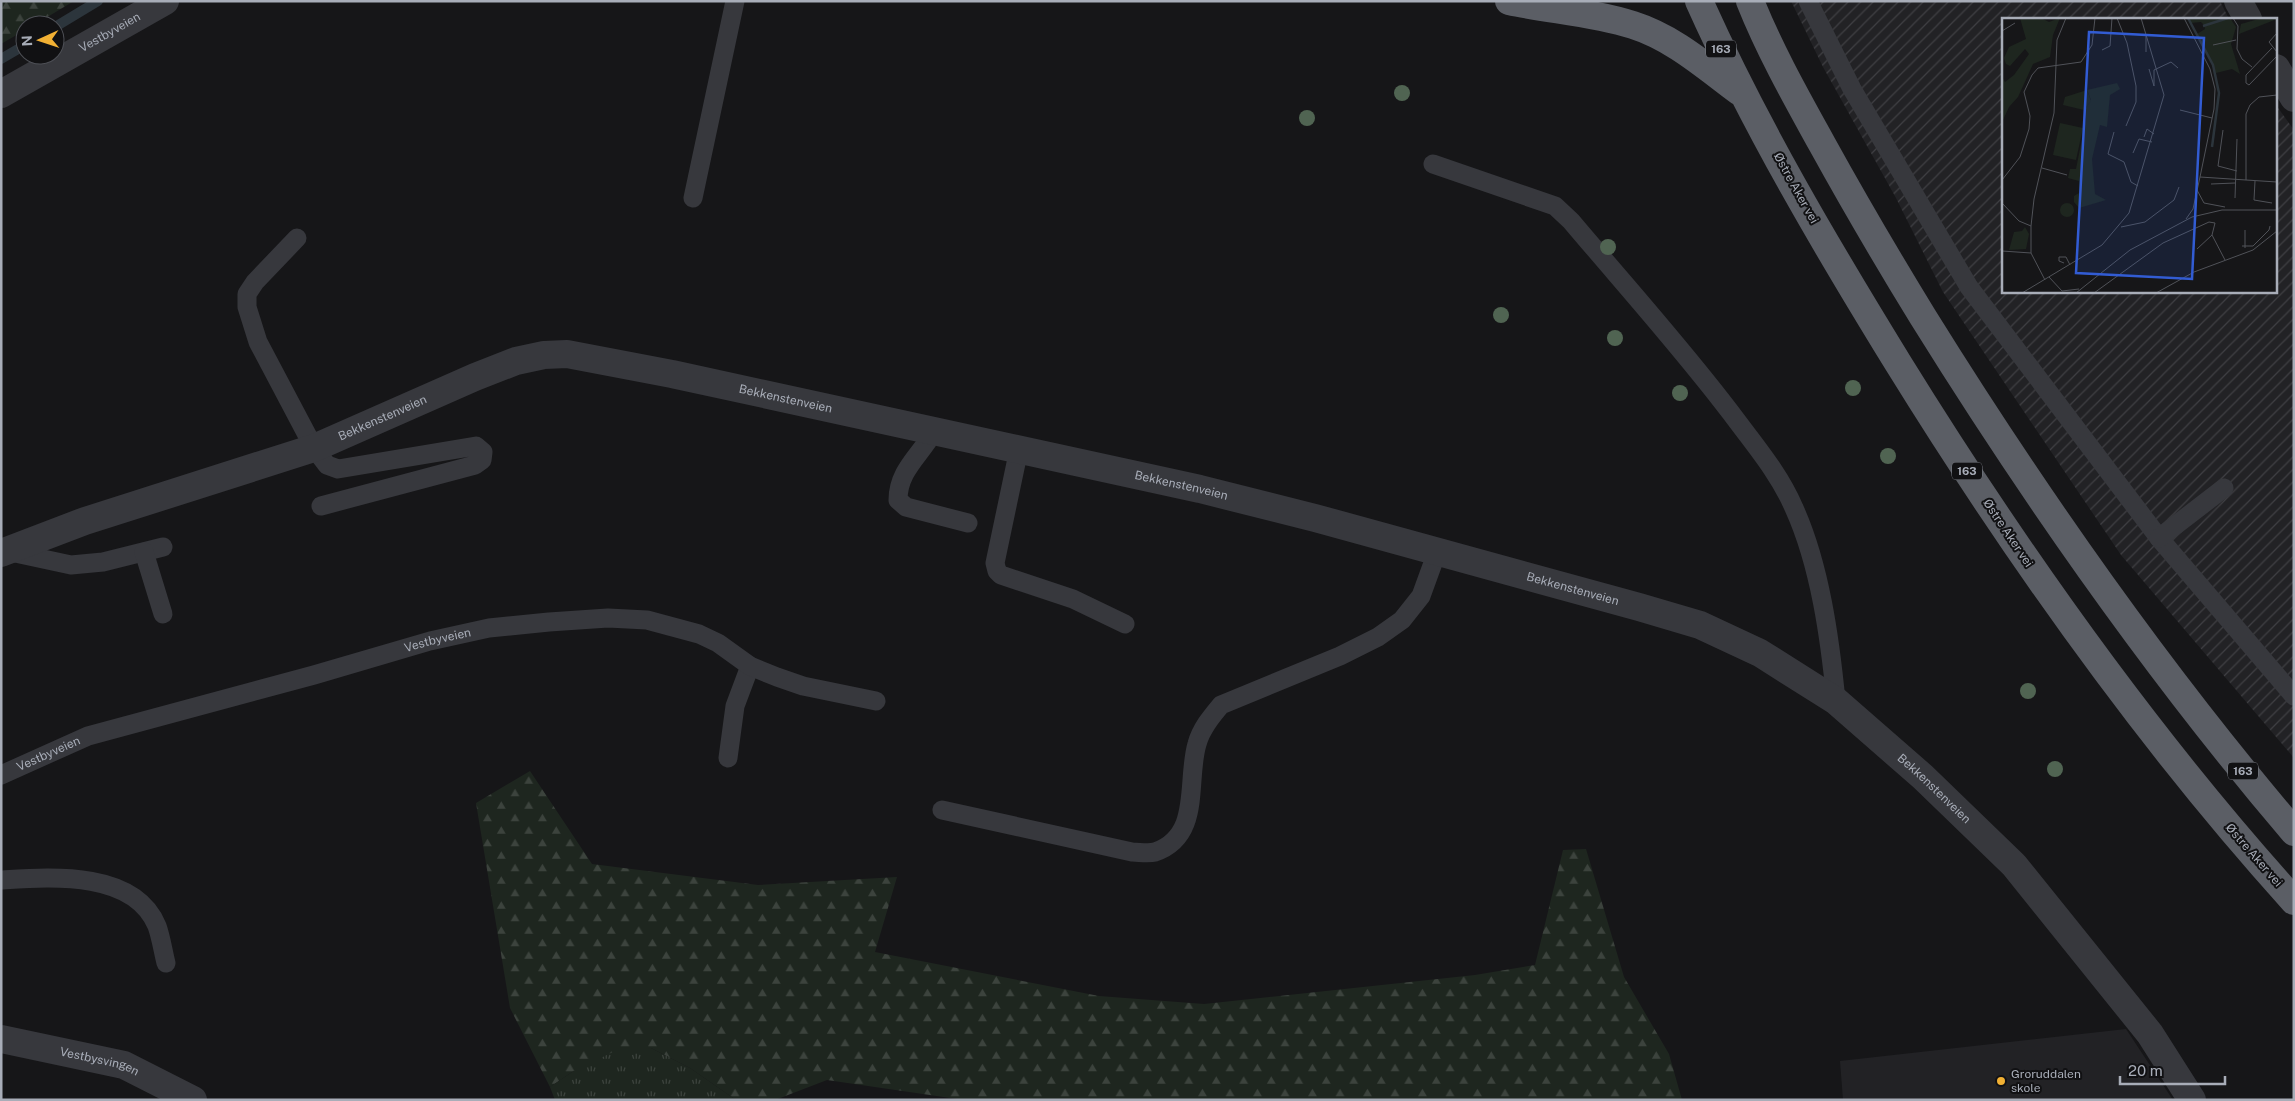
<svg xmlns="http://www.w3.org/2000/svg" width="2295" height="1101" viewBox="0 0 2295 1101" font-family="'Public Sans',sans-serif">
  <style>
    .built { fill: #222225 }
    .industrial { fill: url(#industrial-furrows) }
    .forest { fill: url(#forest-firs) }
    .park { fill: url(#park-tufts) }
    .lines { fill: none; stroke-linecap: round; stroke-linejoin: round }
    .stream { stroke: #2c353c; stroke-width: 10 }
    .service { stroke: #37383d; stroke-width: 19 }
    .minor { stroke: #37383d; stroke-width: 28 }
    .trunk { stroke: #5b5e65; stroke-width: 28 }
    .tree { fill: #506452 }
    .poi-dot { fill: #f2b134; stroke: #111113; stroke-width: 2 }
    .labels { text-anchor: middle; stroke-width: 4; stroke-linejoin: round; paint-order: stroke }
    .shield { fill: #111113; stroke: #7b7e86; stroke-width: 1 }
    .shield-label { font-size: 11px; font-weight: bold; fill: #a8adb8 }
    .street-label { font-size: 12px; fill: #a8adb8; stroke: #111113 }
    .poi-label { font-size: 12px; fill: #a8adb8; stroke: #111113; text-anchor: start }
    .inset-river { fill: none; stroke: #2c353c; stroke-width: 2.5 }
    .inset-road { fill: none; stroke: #505258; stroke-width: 1 }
    .view { fill: #325cd3; fill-opacity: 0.15; stroke: #325cd3; stroke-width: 2.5 }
    .inset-edge { fill: none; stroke: #a8adb8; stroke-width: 2.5 }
  </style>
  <defs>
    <pattern id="industrial-furrows" width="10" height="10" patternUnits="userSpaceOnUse" patternTransform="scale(1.25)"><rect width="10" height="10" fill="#222225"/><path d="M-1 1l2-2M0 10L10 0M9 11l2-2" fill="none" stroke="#3f3f43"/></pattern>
    <pattern id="forest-firs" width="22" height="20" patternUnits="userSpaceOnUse" patternTransform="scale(1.25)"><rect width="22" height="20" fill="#1e261f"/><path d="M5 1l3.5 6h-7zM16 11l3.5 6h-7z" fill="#3c433d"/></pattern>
    <pattern id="park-tufts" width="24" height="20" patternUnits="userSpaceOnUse" patternTransform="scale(1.25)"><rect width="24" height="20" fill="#1e261f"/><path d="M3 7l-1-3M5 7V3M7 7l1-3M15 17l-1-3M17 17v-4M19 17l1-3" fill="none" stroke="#3c433d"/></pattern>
  </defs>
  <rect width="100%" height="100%" fill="#161618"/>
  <path class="built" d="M2126 1029 2173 1100H1843L1840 1061Z"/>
  <path class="industrial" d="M1791 1H2220L2229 19H2004V291H2276V105L2294 130V758L2121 555 1943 292 1896 198 1823 67Z"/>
  <path class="forest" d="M1 1H74L34 25H25V30L1 44Z
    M530 771 592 864 758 885 897 877 875 952 1099 996 1204 1004 1475 975 1535 965 1563 850 1586 849 1624 977 1669 1054 1682 1100H964L827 1080 775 1100H736L690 1068 651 1048 572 1072 550 1087 510 1008 476 803Z"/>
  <path class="park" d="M651 1048 690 1068 736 1100H555L550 1087 572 1072 617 1050Z"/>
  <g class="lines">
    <path class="stream" d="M55 27 98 1
      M1 59 25 45"/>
    <g class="service">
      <path d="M1808 1 1852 89 1969 287 2159 538 2294 696"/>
      <path d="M1433 164 1555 206 1571 221C1625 285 1681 347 1731 413 1754 444 1779 473 1794 508 1820 565 1830 639 1836 701"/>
      <path d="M693 198 735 1"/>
      <path d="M297 238 255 282 247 294V307L258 342 314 448 327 465 338 469 476 446 483 452 482 460 475 465 321 506"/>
      <path d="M934 431C921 455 898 470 898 500L906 507 968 523"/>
      <path d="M1019 449 995 563 997 571 1001 575 1073 599 1125 624"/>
      <path d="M2159 538 2224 488"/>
      <path d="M6 551 71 565 103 562 163 547"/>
      <path d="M144 552 163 614"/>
      <path d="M728 758 735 706 750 666"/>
      <path id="s1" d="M1 775 88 736 314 675 430 641 489 628 549 622 608 618 647 620 699 634 718 643 750 666 777 677 803 686 876 701"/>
      <path d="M942 810 1132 852C1139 852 1148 854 1155 852 1202 836 1186 781 1197 744 1201 729 1211 717 1221 705L1340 656 1378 637 1402 620 1421 596 1437 552"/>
      <path d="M1 880C50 877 134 870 157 926 161 937 163 951 166 963"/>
    </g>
    <g class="minor">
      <path d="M2238 1 2248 19"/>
      <path d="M2276 68 2294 98"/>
      <path id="s2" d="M1 94 165 1"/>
      <path id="s3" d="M1 553 85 521 314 448 475 377 516 361 544 355 567 354 672 374 1200 489 1315 518 1639 607 1700 625 1760 653 1836 701 1923 777 2014 865 2150 1034 2192 1100"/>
      <path id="s4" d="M1 1039 124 1065 193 1100"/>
    </g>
    <path class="trunk" d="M1509 1C1550 10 1593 12 1633 25 1674 38 1706 67 1740 92
      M1699 1C1755 126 1826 246 1898 363 2015 552 2144 735 2294 901
      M1750 1C1770 51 1796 97 1822 144 1854 202 1888 260 1923 317 2035 497 2156 670 2294 832"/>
  </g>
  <g class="tree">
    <circle cx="1402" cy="93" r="8"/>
    <circle cx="1307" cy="118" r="8"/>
    <circle cx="1608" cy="247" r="8"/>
    <circle cx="1501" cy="315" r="8"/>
    <circle cx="1615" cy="338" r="8"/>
    <circle cx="1853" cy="388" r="8"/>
    <circle cx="1680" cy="393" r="8"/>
    <circle cx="1888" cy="456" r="8"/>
    <circle cx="2028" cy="691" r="8"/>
    <circle cx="2055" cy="769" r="8"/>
  </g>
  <circle class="poi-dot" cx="2001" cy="1081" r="5"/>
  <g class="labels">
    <g class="shield">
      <rect x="1706" y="40.5" width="30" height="17" rx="4"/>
      <rect x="1952" y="462.5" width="30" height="17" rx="4"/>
      <rect x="2228" y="762.5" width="30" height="17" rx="4"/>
    </g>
    <g class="shield-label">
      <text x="1721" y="53">163</text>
      <text x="1967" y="475">163</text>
      <text x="2243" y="775">163</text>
    </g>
    <g class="street-label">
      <text dy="4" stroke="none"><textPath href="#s2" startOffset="125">Vestbyveien</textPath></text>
      <text transform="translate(1796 188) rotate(61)" y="4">Østre Aker vei</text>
      <text dy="4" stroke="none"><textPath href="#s3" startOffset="825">Bekkenstenveien</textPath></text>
      <text dy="4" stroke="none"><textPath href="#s3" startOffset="405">Bekkenstenveien</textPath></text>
      <text dy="4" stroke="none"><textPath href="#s3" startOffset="1230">Bekkenstenveien</textPath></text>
      <text transform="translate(2008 533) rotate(56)" y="4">Østre Aker vei</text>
      <text dy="4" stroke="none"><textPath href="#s3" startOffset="1635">Bekkenstenveien</textPath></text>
      <text dy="4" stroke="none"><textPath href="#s1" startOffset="458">Vestbyveien</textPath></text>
      <text dy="4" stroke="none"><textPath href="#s1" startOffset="52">Vestbyveien</textPath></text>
      <text dy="4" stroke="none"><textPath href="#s3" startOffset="2055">Bekkenstenveien</textPath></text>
      <text transform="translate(2254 855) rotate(49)" y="4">Østre Aker vei</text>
      <text dy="4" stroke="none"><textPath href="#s4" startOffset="101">Vestbysvingen</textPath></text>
    </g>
    <g class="poi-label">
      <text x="2011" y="1078">Groruddalen<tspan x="2011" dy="14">skole</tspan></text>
    </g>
  </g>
  <g transform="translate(2002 18)">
    <rect width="275" height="275" fill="#161618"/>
    <path d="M260 0 275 1 237 16 239 6ZM23 209 27 216 24 231 7 232 12 214 20 213Z" fill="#1e261f"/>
    <path d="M18 0H39L47 4 58 0 51 17 48 39 31 46 16 79 7 89 0 104V59L3 64 12 57 27 36 23 31 8 48 4 46 2 40 7 29 24 21ZM187 0H228L234 9 229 26 238 56 230 51 214 55 195 16 203 11 202 7 199 4 189 5ZM115 65 118 71 108 77 105 109 98 107 90 141 93 176 104 182 77 190 72 184V178L77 175V163L66 160 68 151H74L84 101 82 92 89 82 85 72Z" fill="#1e261f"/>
    <path d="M85 72 89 83 82 92 61 87 63 79Z" fill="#1e261f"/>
    <path d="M58 105 81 110 74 142 51 137ZM58 192a7 7 0 1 1 14 0a7 7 0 1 1-14 0Z" fill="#1e261f"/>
    <path class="inset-river" d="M186 0 211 47 217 75 210 129M201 8 226 0"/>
    <path class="inset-road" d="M115 0 125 25 134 68V84L124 108M182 0 208 51 213 71 212 91 198 159 275 164M231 0 236 8 235 31 240 41 250 49M0 13 13 5M275 15 267 24 275 34M211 27 234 22M270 30 244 57V65L247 67 275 38M100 32 108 28 110 0M144 34V17M147 51 152 68V52L169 44 176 50M178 92 210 100M221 112 216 148 235 153M112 114 106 136 122 144 129 164 136 168M142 119 145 111 152 116M131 135 137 121 150 124M40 150 65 157M0 162 18 139 27 111 28 98 22 74 30 57 36 50 79 44 90 27 93 0M244 162V96L248 87 257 79 275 77M253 163 252 182 270 185M209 166 233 165M195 172 202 185 223 189M233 180 235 121M0 185 17 203 29 208M184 201 191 191 198 159M119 209 143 204 172 182 177 169M243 212V230M240 228H251L267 212 268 208M195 231 210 217M0 233 29 235M62 245 57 243V239H64L68 247M47 259 60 273 77 271M43 262 29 235V208L32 181 52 95 55 22 64 0M20 275 100 227 127 195 162 77 139 0M74 275 128 232 190 199 220 192H275M92 275 161 225 207 204 213 205 210 217 223 242M154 275 192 254 251 232 275 213"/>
    <path class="view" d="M87 14 202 20 190 261 74 255Z"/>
    <rect width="275" height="275" class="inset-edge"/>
  </g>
  <rect width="2295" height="1101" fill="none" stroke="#a8adb8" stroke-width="5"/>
  <g transform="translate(40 40) rotate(267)"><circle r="24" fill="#111113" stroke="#4d4f55"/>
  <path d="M0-4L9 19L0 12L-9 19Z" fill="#f2b134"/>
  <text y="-8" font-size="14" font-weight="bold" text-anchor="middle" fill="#a8adb8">N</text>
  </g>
  <path d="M2120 1076v8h105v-8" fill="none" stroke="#a8adb8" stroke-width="2.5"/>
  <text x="2128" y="1076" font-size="15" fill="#a8adb8" stroke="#111113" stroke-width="4" paint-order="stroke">20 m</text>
</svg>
